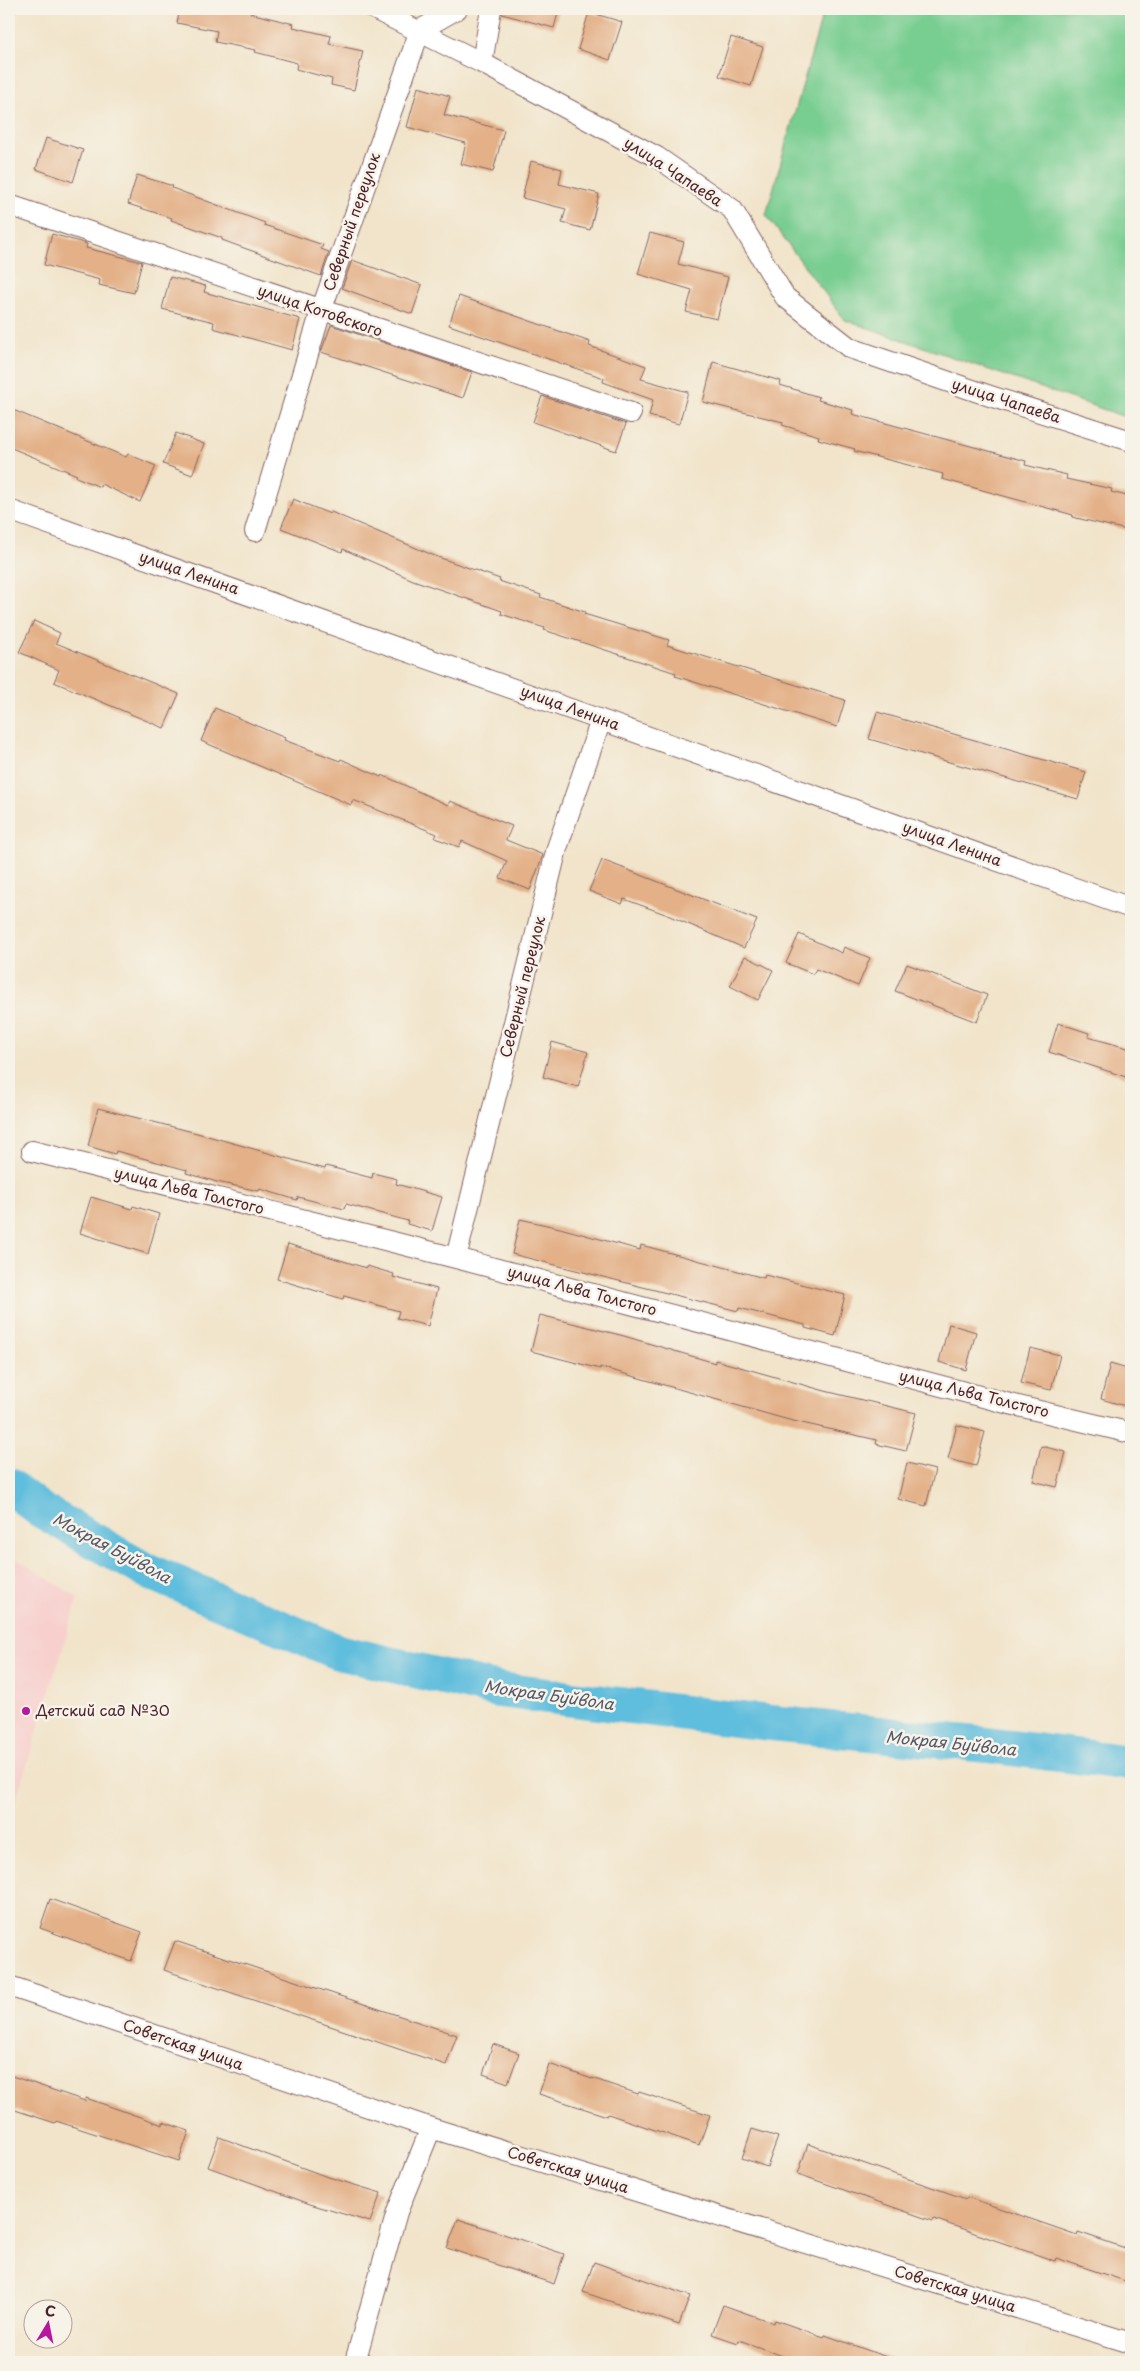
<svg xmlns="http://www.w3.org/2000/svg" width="1140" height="2371" viewBox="0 0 1140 2371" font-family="'Playpen Sans',sans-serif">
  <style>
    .built { fill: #f7d0ce }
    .green { fill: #78cd91; stroke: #61765e }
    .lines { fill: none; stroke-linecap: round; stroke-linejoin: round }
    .river { stroke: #5fbddd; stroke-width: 36 }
    .building { fill: #e3b087 }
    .street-casing { stroke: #846463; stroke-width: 22 }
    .street { stroke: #fff; stroke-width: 20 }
    .poi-dot { fill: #b5179e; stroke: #f7f3e8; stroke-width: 2 }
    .labels { text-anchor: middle; stroke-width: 5; stroke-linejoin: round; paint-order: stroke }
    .street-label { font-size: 15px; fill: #4a1f2b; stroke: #f7f3e8 }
    .poi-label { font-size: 15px; fill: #4a1f2b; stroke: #f7f3e8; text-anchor: start }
    .water-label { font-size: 16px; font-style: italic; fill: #515669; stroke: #f7f3e8 }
  </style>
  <rect width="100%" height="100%" fill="#f7f3e8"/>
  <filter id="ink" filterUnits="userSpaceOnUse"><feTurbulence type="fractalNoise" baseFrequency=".02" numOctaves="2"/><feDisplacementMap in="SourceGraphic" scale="10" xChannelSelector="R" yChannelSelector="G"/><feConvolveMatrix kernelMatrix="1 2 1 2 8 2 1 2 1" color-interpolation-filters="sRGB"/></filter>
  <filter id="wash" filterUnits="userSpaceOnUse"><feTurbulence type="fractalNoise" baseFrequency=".0096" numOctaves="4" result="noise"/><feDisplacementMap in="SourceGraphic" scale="20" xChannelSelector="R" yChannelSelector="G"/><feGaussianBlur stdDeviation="1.12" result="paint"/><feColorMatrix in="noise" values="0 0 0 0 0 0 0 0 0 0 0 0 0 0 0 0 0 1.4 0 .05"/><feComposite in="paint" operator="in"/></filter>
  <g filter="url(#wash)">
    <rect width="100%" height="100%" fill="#f1e4ca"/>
    <path class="built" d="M9 1554 78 1598 9 1823Z"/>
    <path class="green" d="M824 9H1131V419L845 320 766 215Z"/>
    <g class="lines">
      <path class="river" d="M9 1486 39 1509 143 1569 338 1652 499 1690 742 1720 987 1745 1131 1763"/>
    </g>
    <g id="blocks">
      <path class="building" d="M180 9H251L250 13 294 24 293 27 331 36 329 44 363 51 354 90 331 85 332 79 296 69 297 63 255 52 256 50 215 42 217 31 177 23Z
        M503 9H559L554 28 502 14Z
        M589 12 622 22 610 60 578 49Z
        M731 37 763 47 751 86 719 76Z
        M418 87 450 96 444 115 504 130 493 172 461 164 466 143 407 127Z
        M46 138 83 150 73 182 36 169Z
        M531 161 562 169 559 184 599 194 590 230 562 223 566 209 522 198Z
        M137 175 173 186 172 188 265 223 264 225 323 245 321 249 329 252 321 276 222 240V238L171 220 172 218 128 204Z
        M650 233 684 242 678 264 728 277 717 319 686 312 692 290 638 274Z
        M52 234 87 244 86 248 142 262 134 293 99 285 100 280 44 265Z
        M352 260 422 285 412 314 342 288Z
        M170 277 206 286 204 292 300 319 292 350 213 328 214 322 162 309Z
        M459 296 590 342 589 346 646 366 641 379 688 392 679 424 649 416 653 400 603 382 604 378 449 325Z
        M331 325 472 372 463 398 321 352Z
        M713 362 781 381 780 385 819 397 818 400 853 410 852 414 1026 461 1025 465 1067 475 1066 479 1112 489 1111 492 1131 497V531L1072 517 1073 515 942 479 943 474 854 451 855 449 818 439 819 436 782 425 783 422 703 402Z
        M542 396 626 424 616 451 533 422Z
        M13 410 126 457 128 454 156 466 140 502 101 484 100 487 76 477 77 475 9 447V419Z
        M176 433 204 444 192 475 163 464Z
        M293 499 330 514 331 512 435 556 500 579 499 581 541 595 540 597 585 612 584 614 669 640 667 645 845 700 837 727 675 676 676 673 544 630 545 628 501 614 502 611 413 580 343 549 342 552 281 528Z
        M34 621 60 633 56 643 179 694 164 728 54 682 59 670 19 652Z
        M215 708 285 738 284 740 340 761 341 759 381 777 382 775 448 805 450 801 512 826 506 840 543 855 530 890 500 878 507 861 462 841 459 847 435 838 437 834 353 800 351 805 201 741Z
        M877 712 1086 772 1078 799 869 739Z
        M602 860 757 920 744 948 665 914 624 899 622 904 589 891Z
        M799 934 842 953 844 947 870 958 858 986 816 969 813 974 786 963Z
        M745 956 773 970 758 1000 730 986Z
        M907 964 987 995 977 1022 895 991Z
        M1058 1023 1089 1033 1088 1037 1131 1049V1058L1126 1077 1049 1052Z
        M552 1042 588 1052 578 1087 543 1077Z
        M98 1108 197 1133 325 1169 326 1166 372 1178 373 1173 397 1179 396 1184 442 1197 432 1231 407 1224 408 1221 346 1204 344 1209 298 1197 297 1200 260 1189 259 1191 217 1182 186 1173 187 1170 116 1151 115 1154 88 1146Z
        M91 1197 132 1209 133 1206 159 1214 148 1254 80 1233Z
        M520 1219 560 1228 640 1250 641 1245 764 1278 765 1275 845 1295 835 1336 805 1328V1325L739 1308 738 1311 512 1254Z
        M288 1244 366 1268 367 1266 394 1274 393 1277 437 1289 428 1326 397 1318 399 1311 344 1296 343 1299 277 1279Z
        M540 1315 624 1336 715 1363V1360L825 1391 916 1413 906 1451 876 1444 877 1440 789 1420 600 1367V1369L531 1351Z
        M949 1324 976 1332 966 1370 939 1362Z
        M1030 1348 1060 1355 1051 1390 1021 1383Z
        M1110 1364 1131 1370V1398L1129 1407 1101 1399Z
        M957 1425 985 1432 976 1466 948 1459Z
        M1041 1446 1066 1452 1057 1487 1033 1481Z
        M907 1463 935 1470 926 1506 898 1499Z
        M50 1899 142 1932 131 1961 40 1928Z
        M175 1941 457 2035 446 2065 164 1970Z
        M493 2044 519 2053 508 2083 483 2074Z
        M549 2064 592 2079V2078L638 2094 639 2092 710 2115 699 2145 608 2114 607 2116 539 2094Z
        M9 2075 85 2101 86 2098 163 2125V2122L189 2131 179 2161 56 2121 55 2123 9 2108Z
        M752 2129 778 2137 767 2167 742 2158Z
        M219 2137 325 2176 381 2193 370 2222 310 2204 208 2167Z
        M808 2144 966 2199 967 2197 1077 2235 1078 2232 1131 2250V2283L1056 2258 1055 2261 934 2219 933 2221 798 2174Z
        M458 2219 564 2254 554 2284 447 2248Z
        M594 2262 690 2296 679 2325 583 2292Z
        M723 2305 774 2323 775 2320 824 2337 825 2335 895 2360V2362H799L739 2340 738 2343 712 2334Z"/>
    </g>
  </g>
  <g filter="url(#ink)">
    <use href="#blocks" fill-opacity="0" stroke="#846463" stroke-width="1"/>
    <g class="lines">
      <defs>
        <path id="street" d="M374 9 482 63 657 157 732 209 785 297 850 348 990 396 1131 441
          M482 63 491 9
          M9 205 631 413
          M9 510 1131 908
          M255 531 321 311 420 30 457 9
          M32 1151 456 1258 1006 1403 1131 1433
          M456 1258 557 848 601 720
          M9 1986 431 2128 1131 2343
          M355 2362 397 2212 431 2128"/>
      </defs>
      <use href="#street" class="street-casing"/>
      <use href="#street" class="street"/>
    </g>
  </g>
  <circle class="poi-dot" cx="26" cy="1711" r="5"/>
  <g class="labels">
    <g class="street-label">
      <text transform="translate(673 172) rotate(33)" y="5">улица Чапаева</text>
      <text transform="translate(352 222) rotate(-71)" y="5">Северный переулок</text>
      <text transform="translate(320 311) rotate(19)" y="5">улица Котовского</text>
      <text transform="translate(1006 401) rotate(18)" y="5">улица Чапаева</text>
      <text transform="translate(189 573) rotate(19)" y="5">улица Ленина</text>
      <text transform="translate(570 708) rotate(20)" y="5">улица Ленина</text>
      <text transform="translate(952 844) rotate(20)" y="5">улица Ленина</text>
      <text transform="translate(523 987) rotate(-76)" y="5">Северный переулок</text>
      <text transform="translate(189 1191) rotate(14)" y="5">улица Льва Толстого</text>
      <text transform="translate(582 1291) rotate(15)" y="5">улица Льва Толстого</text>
      <text transform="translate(974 1394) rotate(14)" y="5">улица Льва Толстого</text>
      <text transform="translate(183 2045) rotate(19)" y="5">Советская улица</text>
      <text transform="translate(568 2170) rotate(17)" y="5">Советская улица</text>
      <text transform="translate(955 2289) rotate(17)" y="5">Советская улица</text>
    </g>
    <g class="poi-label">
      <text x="36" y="1716">Детский сад №30</text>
    </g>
    <g class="water-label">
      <text transform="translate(112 1548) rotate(28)" y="6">Мокрая Буйвола</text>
      <text transform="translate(549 1695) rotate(8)" y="6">Мокрая Буйвола</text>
      <text transform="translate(951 1743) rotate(6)" y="6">Мокрая Буйвола</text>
    </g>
  </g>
  <rect width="1140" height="2371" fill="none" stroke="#f7f3e8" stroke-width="30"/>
  <g transform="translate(48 2324) rotate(10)"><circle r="24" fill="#f7f3e8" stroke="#b29e9c"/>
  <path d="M0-4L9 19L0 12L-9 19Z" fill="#b5179e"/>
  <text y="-8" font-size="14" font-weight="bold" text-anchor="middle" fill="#4a1f2b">С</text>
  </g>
</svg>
